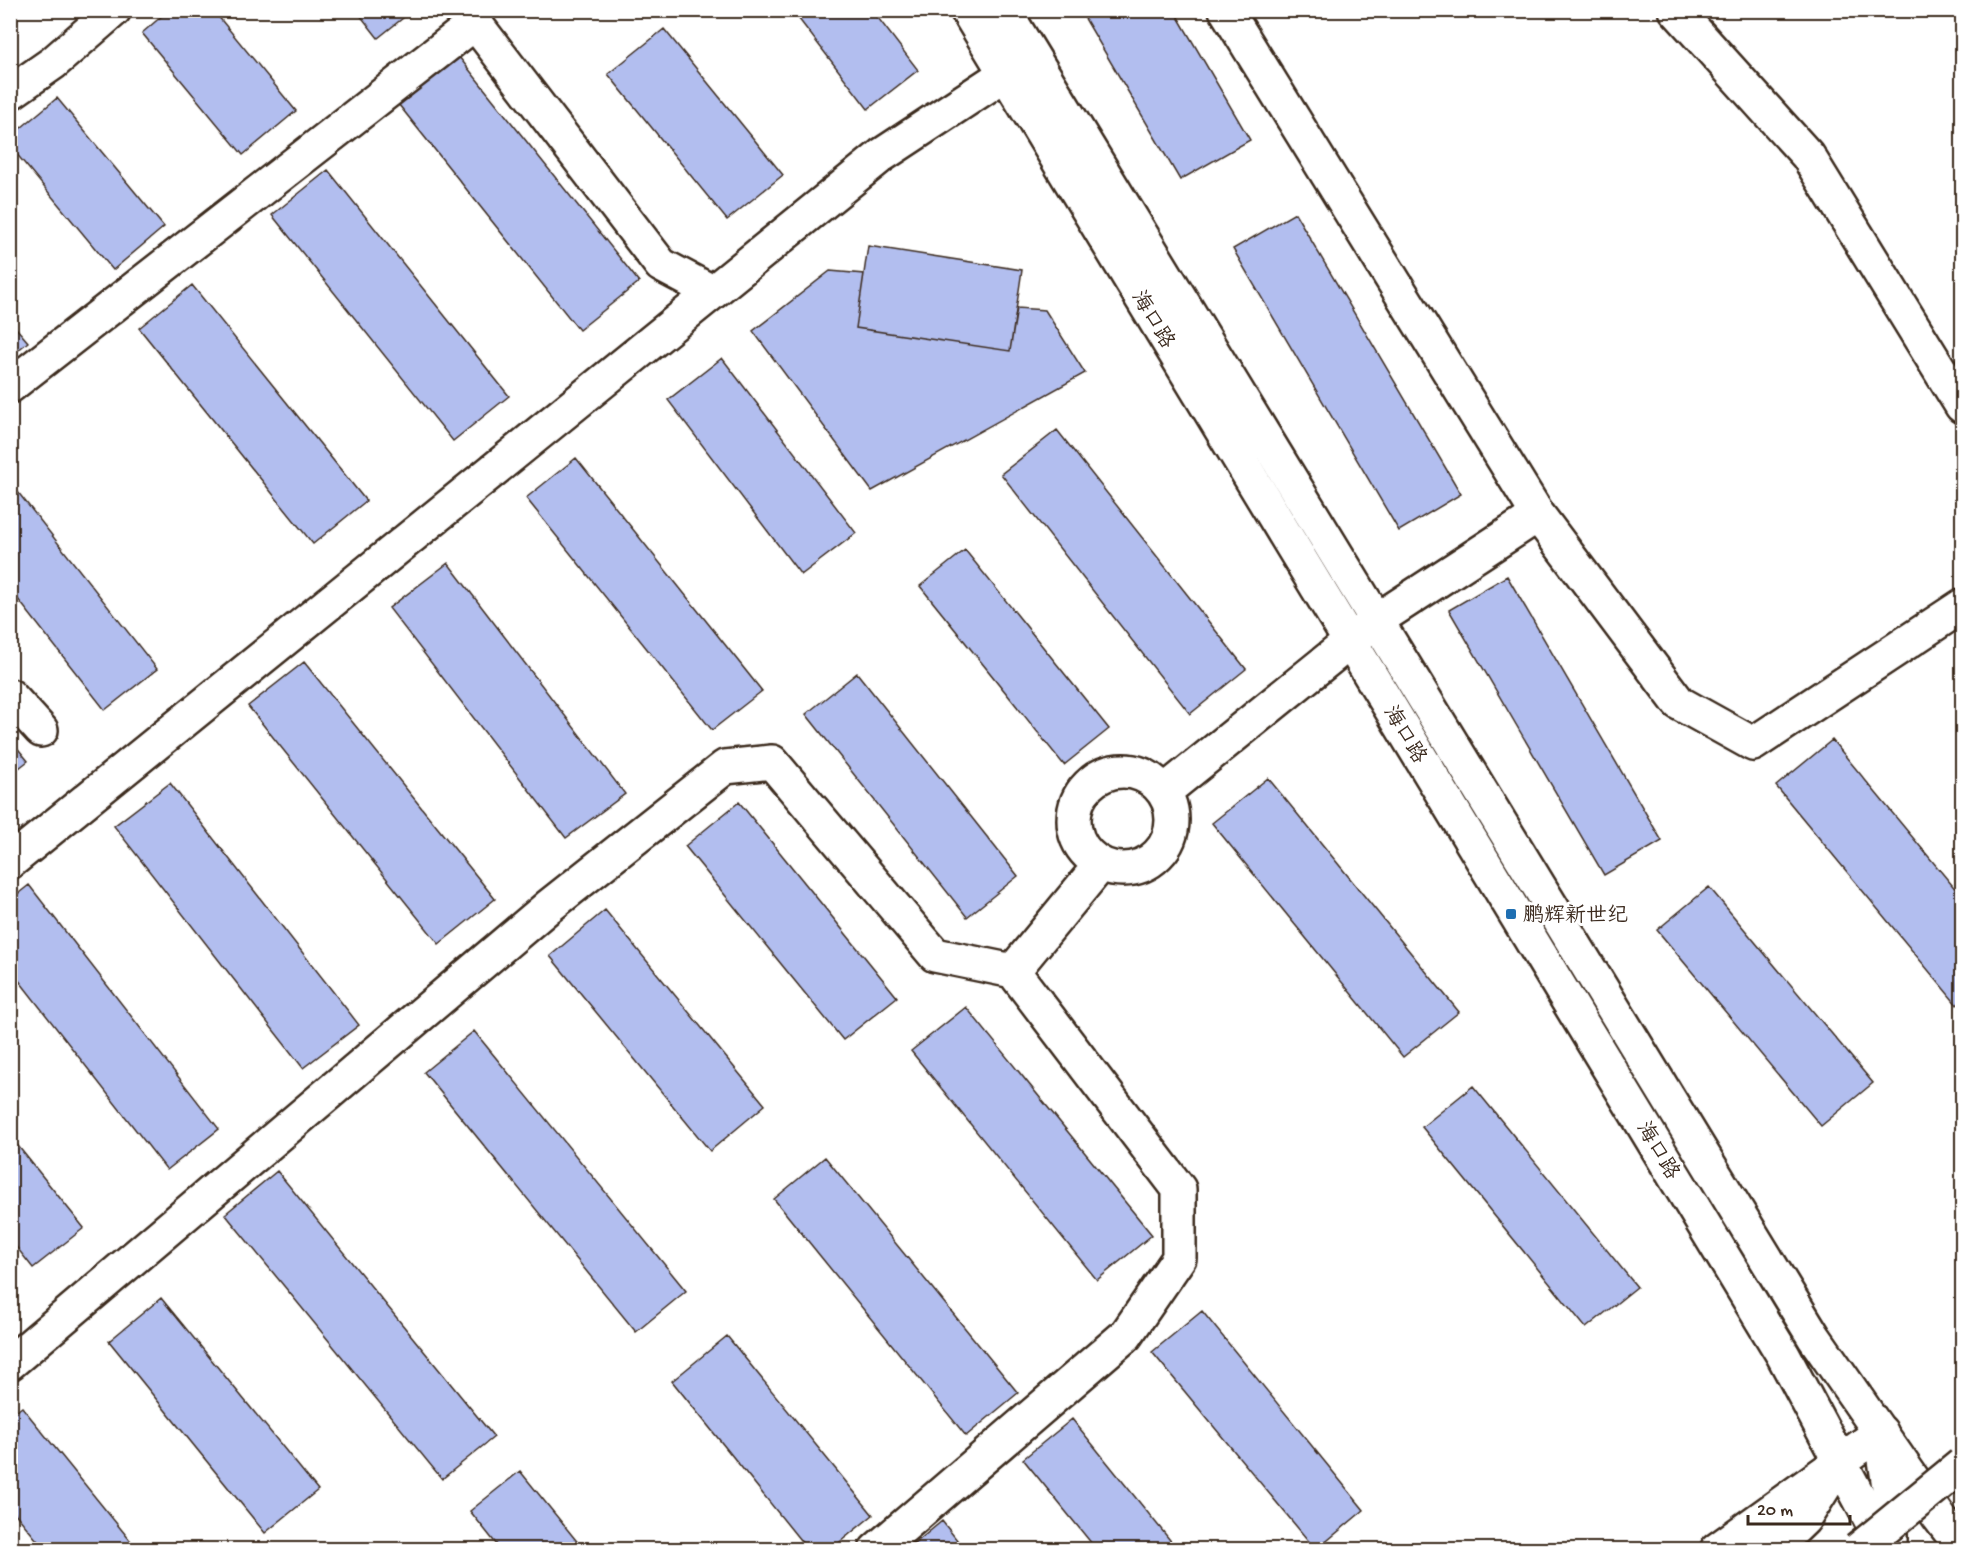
<svg xmlns="http://www.w3.org/2000/svg" width="1973" height="1560" viewBox="0 0 1973 1560" font-family="'Gochi Hand','LXGW WenKai TC',sans-serif">
  <style>
    .building { fill: #b2beef; stroke: #3b2a1e; stroke-width: 1.5 }
    .lines { fill: none; stroke-linecap: round; stroke-linejoin: round }
    .minor-casing { stroke: #3b2a1e; stroke-width: 38 }
    .tertiary-casing { stroke: #3b2a1e; stroke-width: 38 }
    .secondary-casing { stroke: #3b2a1e; stroke-width: 38 }
    .trunk-casing { stroke: #3b2a1e; stroke-width: 38 }
    .minor { stroke: #fff; stroke-width: 33 }
    .tertiary { stroke: #fff; stroke-width: 33 }
    .secondary { stroke: #fff; stroke-width: 33 }
    .trunk { stroke: #fff; stroke-width: 33 }
    .trunk-bridge-casing { stroke: #3b2a1e; stroke-width: 38; stroke-linecap: butt }
    .trunk-bridge { stroke: #fff; stroke-width: 33 }
    .poi-dot { fill: #1f6fb2; stroke: #fff; stroke-width: 2 }
    .labels { text-anchor: middle; stroke-width: 6; stroke-linejoin: round; paint-order: stroke }
    .street-label { font-size: 21px; fill: #3b2a1e; stroke: #fff }
    .poi-label { font-size: 21px; fill: #3b2a1e; stroke: #fff; text-anchor: start }
  </style>
  <rect width="100%" height="100%" fill="#fff"/>
  <filter id="ink" filterUnits="userSpaceOnUse"><feTurbulence type="fractalNoise" baseFrequency=".0167" numOctaves="2"/><feDisplacementMap in="SourceGraphic" scale="12" xChannelSelector="R" yChannelSelector="G"/><feConvolveMatrix kernelMatrix="1 2 1 2 8 2 1 2 1" color-interpolation-filters="sRGB"/></filter>
  <g filter="url(#ink)">
    <path class="building" d="M169 10H213L296 111 243 155 142 33Z
      M356 10H413L378 38Z
      M792 10H872L918 70 868 109Z
      M1080 10H1174L1250 140 1180 180Z
      M664 29 783 175 727 220 608 74Z
      M455 52 639 282 579 330 395 100Z
      M57 98 164 227 113 270 10 146V137Z
      M328 170 509 396 453 441 272 215Z
      M1295 213 1461 494 1399 531 1233 249Z
      M868 246 1022 270 1010 351 856 328Z
      M830 271 864 274 856 328 1010 351 1017 308 1045 310 1085 373 872 491 753 331Z
      M192 285 366 501 313 544 139 328Z
      M10 321 28 342 10 357Z
      M722 358 856 533 801 575 668 400Z
      M1057 430 1246 669 1190 714 1001 474Z
      M576 458 762 691 712 730 526 498Z
      M10 482 157 669 105 710 10 589Z
      M965 550 1109 729 1064 765 920 586Z
      M448 563 625 794 566 838 389 608Z
      M1507 576 1662 841 1604 875 1449 610Z
      M304 662 495 899 439 944 248 706Z
      M857 673 1018 876 967 917 806 714Z
      M10 739 28 761 10 775Z
      M1832 740 1962 897V1000L1957 1005 1776 786Z
      M1268 778 1459 1012 1403 1057 1212 823Z
      M170 783 359 1025 303 1068 114 826Z
      M739 802 897 997 843 1040 685 846Z
      M29 885 219 1129 167 1170 10 969V900Z
      M1709 887 1873 1083 1821 1126 1657 930Z
      M605 910 765 1105 710 1151 550 956Z
      M966 1007 1152 1235 1097 1280 911 1051Z
      M474 1031 686 1291 636 1332 424 1072Z
      M1473 1086 1637 1287 1586 1328 1422 1127Z
      M10 1136 84 1228 33 1268 10 1239Z
      M825 1157 1018 1393 966 1436 774 1199Z
      M277 1171 494 1437 442 1479 225 1214Z
      M161 1298 318 1490 265 1533 109 1341Z
      M1202 1311 1364 1510 1316 1550 1152 1352Z
      M727 1336 873 1515 830 1550H808L672 1381Z
      M22 1407 138 1550H45L10 1507V1416Z
      M1072 1419 1178 1550H1097L1023 1459Z
      M520 1471 584 1550H501L470 1511Z
      M942 1521 965 1550H907Z"/>
    <g class="lines">
      <defs>
        <path id="minor" d="M1226 10 1538 515 1679 703 1753 744 1962 606
          M1676 10 1808 156 1962 406
          M10 386 475 23 661 265 712 292
          M10 696 41 730
          M1074 820a49 49 0 1 1 98 0a49 49 0 1 1-98 0Z
          M1164 792 1377 620 1538 515
          M10 862 882 155 1028 59
          M1013 971 1101 864
          M10 1363 548 907 725 767 772 762 935 955 1013 971 1179 1189V1258L1126 1335 876 1550"/>
        <path id="tertiary" d="M10 93 53 63 114 10"/>
        <path id="secondary" d="M967 10 1783 1355 1887 1550
          M1004 10 1814 1337 1939 1517 1962 1547"/>
        <path id="trunk" d="M1717 1550 1881 1432 1890 1494V1550
          M1772 1550 1804 1519 1831 1476"/>
      </defs>
      <use href="#minor" class="minor-casing"/>
      <use href="#tertiary" class="tertiary-casing"/>
      <use href="#secondary" class="secondary-casing"/>
      <use href="#trunk" class="trunk-casing"/>
      <use href="#minor" class="minor"/>
      <use href="#tertiary" class="tertiary"/>
      <use href="#secondary" class="secondary"/>
      <use href="#trunk" class="trunk"/>
      <defs>
        <path id="trunk-bridge" d="M1858 1550 1962 1465"/>
      </defs>
      <use href="#trunk-bridge" class="trunk-bridge-casing"/>
      <use href="#trunk-bridge" class="trunk-bridge"/>
    </g>
  </g>
  <rect class="poi-dot" x="1505" y="908" width="12" height="12" rx="3"/>
  <g class="labels">
    <g class="street-label">
      <text transform="translate(1154 319) rotate(59)" y="7">海口路</text>
      <text transform="translate(1406 734) rotate(59)" y="7">海口路</text>
      <text transform="translate(1659 1150) rotate(59)" y="7">海口路</text>
    </g>
    <g class="poi-label">
      <text x="1523" y="921">鹏辉新世纪</text>
    </g>
  </g>
  <rect width="1973" height="1560" fill="none" stroke="#fff" stroke-width="36"/>
  <rect x="18" y="18" width="1937" height="1524" fill="none" stroke="#3b2a1e" stroke-width="2" filter="url(#ink)"/>
  <path d="M1748 1515v9h102v-9" fill="none" stroke="#3b2a1e" stroke-width="3"/>
  <text x="1757" y="1515" font-size="18" fill="#3b2a1e" stroke="#ffffff" stroke-width="4.5" paint-order="stroke">20 m</text>
</svg>
